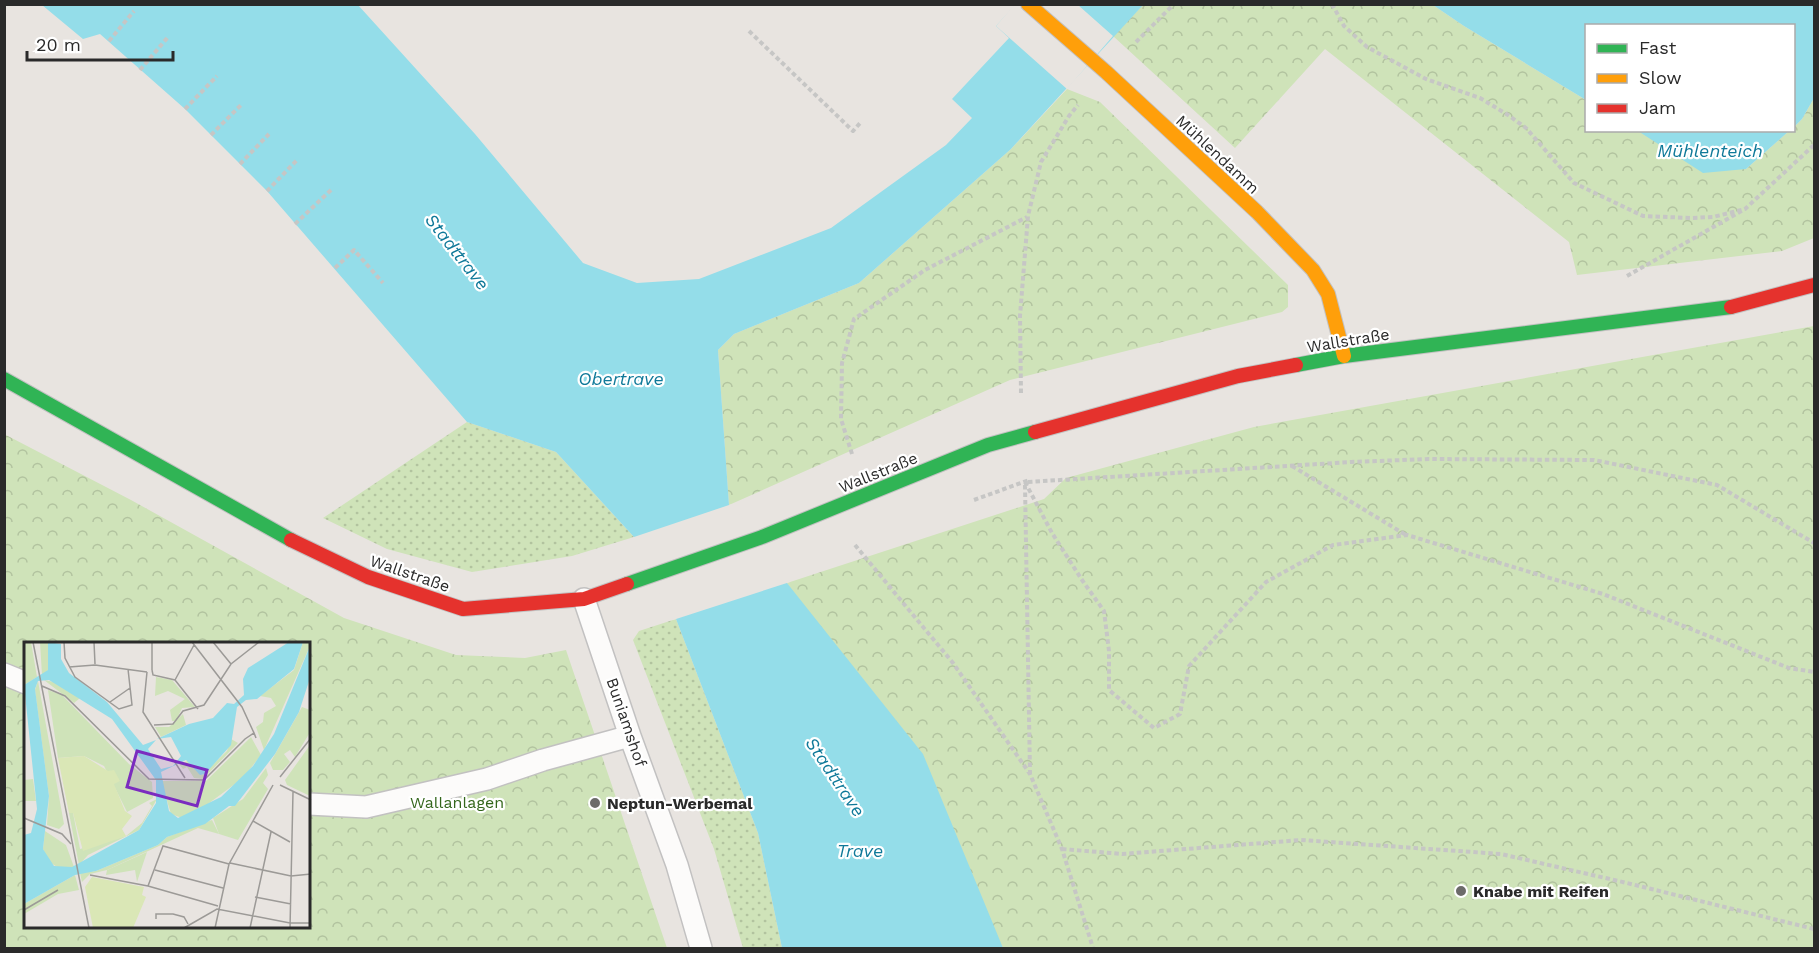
<svg xmlns="http://www.w3.org/2000/svg" width="1819" height="953" viewBox="0 0 1819 953" font-family="'Work Sans',sans-serif">
  <style>
    .grass { fill: url(#grass-dots) }
    .forest { fill: url(#forest-crowns); fill-rule: evenodd }
    .water { fill: #94dde9 }
    .pier { fill: #e8e4e0 }
    .lines { fill: none; stroke-linecap: round; stroke-linejoin: round }
    .lane-casing { stroke: #c2c1c1; stroke-width: 24 }
    .fast-casing { stroke: #c2c1c1; stroke-width: 16 }
    .slow-casing { stroke: #c2c1c1; stroke-width: 16 }
    .jam-casing { stroke: #c2c1c1; stroke-width: 16 }
    .path { stroke: #c6c6c5; stroke-width: 4; stroke-dasharray: 4.5 3; stroke-linecap: butt }
    .lane { stroke: #fcfbfa; stroke-width: 21 }
    .fast { stroke: #30b455; stroke-width: 14 }
    .slow { stroke: #ff9f0a; stroke-width: 14 }
    .jam { stroke: #e5322d; stroke-width: 14 }
    .poi-dot { fill: #6c6b6a; stroke: #fff; stroke-width: 2 }
    .labels { text-anchor: middle; stroke-width: 4.5; stroke-linejoin: round; paint-order: stroke }
    .street-label { font-size: 16px; fill: #2a2a2a; stroke: #fff }
    .park-label { font-size: 16px; fill: #33661b; stroke: #fff }
    .poi-label { font-size: 16px; font-weight: bold; fill: #2a2a2a; stroke: #fff; text-anchor: start }
    .water-label { font-size: 18px; font-style: italic; fill: #0f7999; stroke: #fff }
    .inset-road { fill: none; stroke: #9c9a97; stroke-width: 1.5 }
    .view { fill: #7b2cbf; fill-opacity: 0.15; stroke: #7b2cbf; stroke-width: 3 }
    .inset-edge { fill: none; stroke: #2a2a2a; stroke-width: 3 }
  </style>
  <defs>
    <pattern id="grass-dots" width="8" height="8" patternUnits="userSpaceOnUse" patternTransform="scale(1.5)"><rect width="8" height="8" fill="#cfe3b9"/><path d="M2 2h.1M6 6h.1" fill="none" stroke="#b2c39f" stroke-width="1.8" stroke-linecap="round"/></pattern>
    <pattern id="forest-crowns" width="20" height="18" patternUnits="userSpaceOnUse" patternTransform="scale(1.5)"><rect width="20" height="18" fill="#cfe3b9"/><path d="M2 6a3 3 0 1 1 6 0M12 15a3 3 0 1 1 6 0" fill="none" stroke="#b2c39f"/></pattern>
  </defs>
  <rect width="100%" height="100%" fill="#e8e4e0"/>
  <path class="grass" d="M467 422 556 452 634 537 572 556 472 572 387 549 323 518Z
    M676 619 758 833 782 948H743L714 849 633 640 639 631Z"/>
  <path class="forest" d="M1143 5H1433L1464 26 1586 100V130L1638 131 1648 136 1746 169 1789 131 1794 130V127L1802 119 1814 98V238L1782 251 1577 275 1569 242 1325 49 1235 148 1113 36Z
    M1067 89 1100 102 1288 285V307L1282 312 1010 380 729 505 718 350 734 334 859 283 1011 149Z
    M1814 326V948H1003L787 583 1044 499 1066 478 1254 427Z
    M4 434 131 500 344 618 456 655 525 658 566 650 667 948H5ZM26 644H309V928H26Z"/>
  <path class="water" d="M42 5H358L475 134 583 263 637 283 699 279 831 228 946 145 972 118 952 99 1009 38 996 26 1015 5H1143L1011 149 859 283 734 334 718 350 729 505 787 583 923 754 1003 948H782L758 833 676 619 634 537 556 452 467 422 267 191 185 109 100 34 83 39Z
    M1433 5H1814V98L1802 119 1794 127V26H1586V100L1464 26Z
    M1638 131H1789L1746 169 1703 173Z"/>
  <path class="pier" d="M1015 4 1078 5 1113 36 1067 89 996 26Z
    M732 504 790 582 673 620 631 538Z"/>
  <g class="lines">
    <defs>
      <path id="lane" d="M584 599 630 736 677 865 701 948
        M4 674 26 683
        M309 804 366 807 487 779 543 760 630 736"/>
      <path id="fast" d="M1296 365 1344 356 1731 307
        M4 379 291 540
        M627 584 762 537 988 445 1035 432"/>
      <path id="slow" d="M1028 4 1106 72 1257 212 1313 270 1328 294 1344 356"/>
      <path id="jam" d="M1731 307 1814 285
        M1035 432 1238 376 1296 365
        M291 540 368 577 463 609 584 599 627 584"/>
    </defs>
    <use href="#lane" class="lane-casing"/>
    <use href="#fast" class="fast-casing"/>
    <use href="#slow" class="slow-casing"/>
    <use href="#jam" class="jam-casing"/>
    <path class="path" d="M1332 4 1344 26 1367 47 1426 79 1480 98 1508 115 1526 128 1574 183 1643 216 1691 218 1713 217 1745 209
      M749 31 853 131 861 122
      M109 41 134 11
      M1136 42 1174 4
      M140 70 168 37
      M185 109 217 76
      M211 135 242 104
      M240 164 269 134
      M267 191 297 160
      M295 224 331 190
      M335 268 354 250 383 283
      M1627 276 1745 209 1814 145
      M1021 393 1020 316 1028 216 1041 162 1069 116 1078 105
      M852 454 841 419 842 363 854 319 925 270 1027 217
      M1292 466 1406 535
      M1025 482 1052 533 1082 580 1104 611 1109 651V690L1154 728 1180 714 1189 666 1266 582 1333 545 1407 535 1603 594 1789 668 1814 672
      M1028 482 1351 462 1429 459 1594 460 1717 485 1814 543
      M1025 485 1030 774
      M974 500 1029 480
      M855 545 953 663 1030 774 1062 849 1093 948
      M1062 849 1122 854 1301 840 1501 854 1627 883 1814 929"/>
    <use href="#lane" class="lane"/>
    <use href="#fast" class="fast"/>
    <use href="#slow" class="slow"/>
    <use href="#jam" class="jam"/>
  </g>
  <g class="poi-dot">
    <circle cx="595" cy="803" r="6"/>
    <circle cx="1461" cy="891" r="6"/>
  </g>
  <g class="labels">
    <g class="street-label">
      <text transform="translate(1218 154) rotate(43)" y="6">Mühlendamm</text>
      <text transform="translate(1348 340) rotate(-9)" y="6">Wallstraße</text>
      <text transform="translate(878 472) rotate(-22)" y="6">Wallstraße</text>
      <text transform="translate(410 573) rotate(19)" y="6">Wallstraße</text>
      <text transform="translate(627 722) rotate(71)" y="6">Buniamshof</text>
    </g>
    <g class="park-label">
      <text x="457" y="808">Wallanlagen</text>
    </g>
    <g class="poi-label">
      <text x="607" y="809">Neptun-Werbemal</text>
      <text x="1473" y="897">Knabe mit Reifen</text>
    </g>
    <g class="water-label">
      <text x="1710" y="157">Mühlenteich</text>
      <text transform="translate(457 252) rotate(52)" y="6">Stadttrave</text>
      <text x="621" y="385">Obertrave</text>
      <text transform="translate(835 777) rotate(56)" y="6">Stadttrave</text>
      <text x="860" y="857">Trave</text>
    </g>
  </g>
  <g transform="translate(24 642)">
    <rect width="286" height="286" fill="#e8e4e0"/>
    <path d="M132 35 148 38 171 65 158 66 152 79H148L146 68 161 57 144 49 131 54ZM9 137 12 159H0V138ZM188 178 195 192 174 186 83 228 66 232 58 240 56 231 72 229 134 203 143 195ZM51 233 55 248 34 252 0 272V262Z" fill="#cfe3b9"/>
    <path d="M0 0H7L13 35 0 43ZM16 0H24L26 24 22 32 18 33ZM279 0H286V4L240 108 232 85 239 80 240 71 252 64 247 56 236 54 270 28ZM20 38 30 40 56 56 50 61ZM14 39 40 182 35 187 23 183 25 154 11 48ZM24 48 38 53 105 122 128 140 129 156 103 170 80 124 60 114 34 116ZM278 65 286 68 285 92 271 115 266 108 260 112 266 120 259 128H249L246 121ZM159 72 162 83 137 95 131 85H145ZM227 95 237 113 219 136 173 170 158 176 147 172 137 139H182ZM207 97 214 101 179 137 170 136 163 125 159 127 155 122 164 119 178 133 203 109ZM286 103 287 154H286L263 143 261 138ZM242 126 244 133 239 141 244 147 214 198 195 192 189 176 219 157ZM133 157 115 188 64 213 55 223 45 171H49L56 207 102 194 118 181 128 164 125 161ZM21 189 42 203 50 225 35 226 25 220 19 207ZM123 210 113 240 111 228 82 233 83 228Z" fill="#cfe3b9"/>
    <path d="M60 114 84 129 90 128 96 139 90 142 101 169 108 174 98 187 102 194 59 209 49 171H45L34 116ZM68 235 120 245 118 253 122 255 109 286H69L61 245Z" fill="#dae7b6"/>
    <path d="M24 0 37 2V17L45 31 83 60 119 103 132 98 124 107 137 127 149 124 157 114 147 95 133 97 165 82 189 76 203 61 210 62 220 53 219 37 224 26 265 0H279L270 27 233 57 222 58 213 65 207 103 181 132 176 133 162 118 137 130 145 169 154 176 197 155 229 124 250 92 286 4V36L275 70 251 112 211 164H205L181 182 143 195 134 203 72 229 51 233 0 262V193L7 191 13 167 0 43 24 28ZM25 38 88 77 132 138V161L115 188 48 225 30 224 19 207 25 154 11 47 14 39Z" fill="#94dde9" fill-rule="evenodd"/>
    <path class="inset-road" d="M9 0 65 286M40 0 41 16 51 35 95 67 108 63 104 27M70 0 71 22M168 0 218 65 230 91M189 0 207 22M45 25 71 23 123 30M128 28 129 33 151 38 174 67M128 28V0M123 30 119 70 161 136M151 38 170 3M18 44 41 54 125 137 180 138 221 97 230 91 232 96M86 60 106 46M130 83 149 82 159 69 180 63 207 22 235 0M256 135 287 96M256 143 287 158M0 176 38 192 47 202M229 179 266 200M206 221 267 234 287 232M131 228 199 246M66 233 124 244 194 264M124 244 139 204 205 222M231 255 267 262M0 268 34 248M132 277V272H149L160 275 164 282M122 286H158M160 286 193 267 266 281H287M191 286 205 222 249 143M226 286 247 190M266 286 269 150"/>
    <path class="view" d="M113 109 183 128 173 164 103 145Z"/>
    <rect width="286" height="286" class="inset-edge"/>
  </g>
  <rect width="1819" height="953" fill="none" stroke="#2a2a2a" stroke-width="12"/>
  <rect x="1585" y="24" width="210" height="108" fill="#ffffff" stroke="#aaaaaa" stroke-width="1.5"/>
  <rect x="1597" y="44" width="30" height="9" fill="#30b455" stroke="#aaaaaa" stroke-width="1.5"/>
  <text x="1639" y="54" font-size="18" fill="#2a2a2a">Fast</text>
  <rect x="1597" y="74" width="30" height="9" fill="#ff9f0a" stroke="#aaaaaa" stroke-width="1.5"/>
  <text x="1639" y="84" font-size="18" fill="#2a2a2a">Slow</text>
  <rect x="1597" y="104" width="30" height="9" fill="#e5322d" stroke="#aaaaaa" stroke-width="1.5"/>
  <text x="1639" y="114" font-size="18" fill="#2a2a2a">Jam</text>
  <path d="M27 51v9h146v-9" fill="none" stroke="#2a2a2a" stroke-width="3"/>
  <text x="36" y="51" font-size="18" fill="#2a2a2a" stroke="#ffffff" stroke-width="4.5" paint-order="stroke">20 m</text>
</svg>
